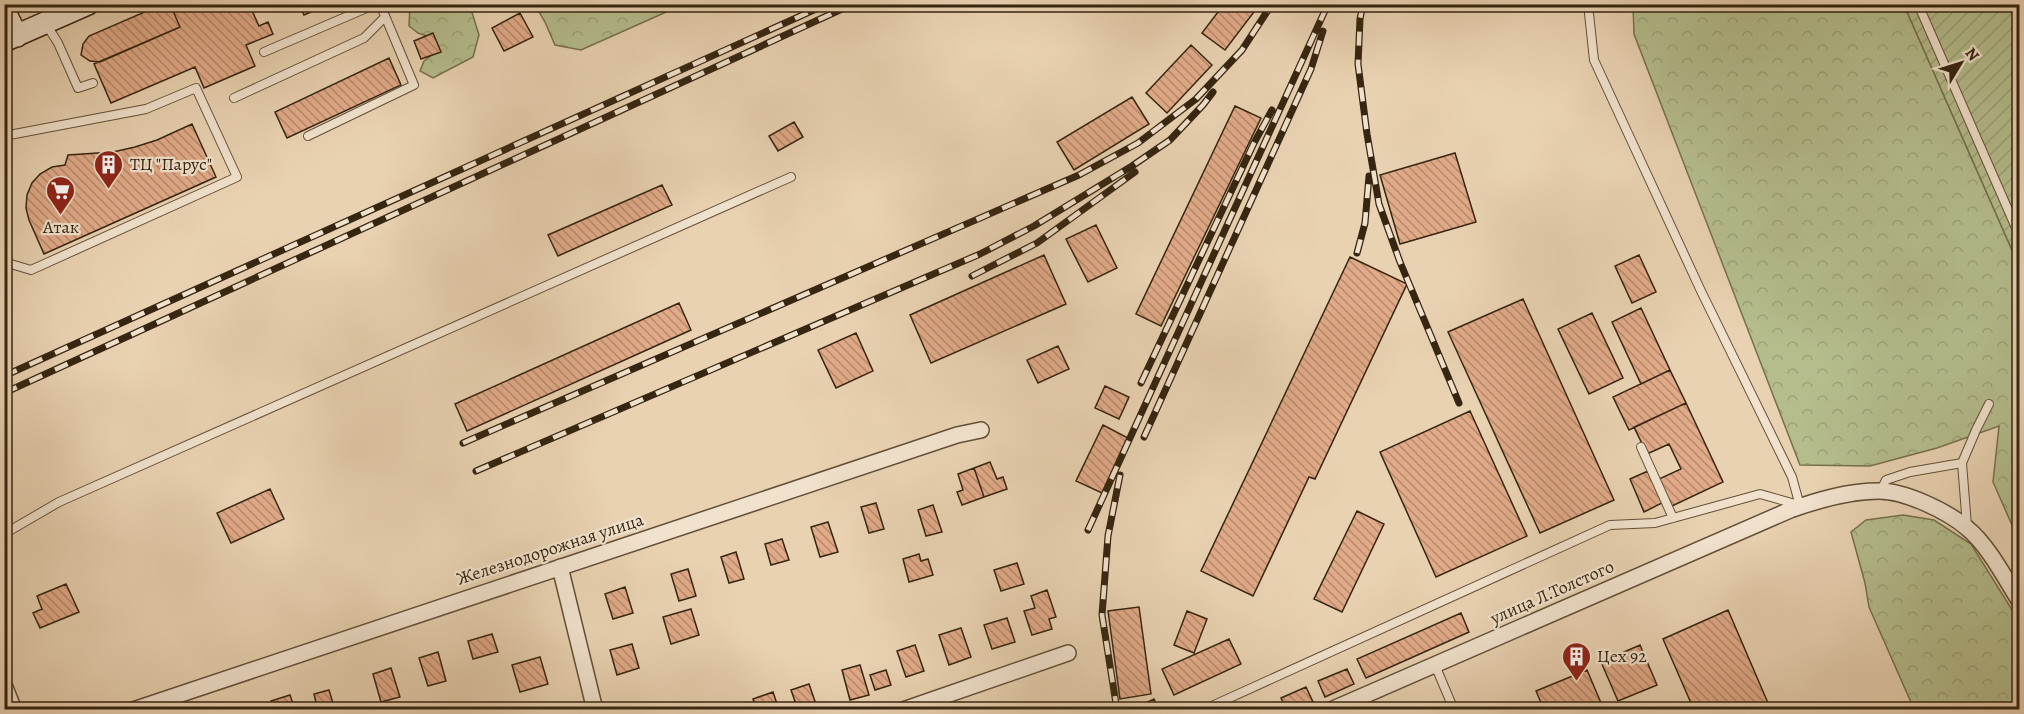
<svg xmlns="http://www.w3.org/2000/svg" width="2024" height="714" viewBox="0 0 2024 714" font-family="Alegreya,serif">
  <style>
    .forest { fill: url(#forest-crowns); stroke: #76714e; stroke-width: 1.5 }
    .garden { fill: url(#garden-furrows); stroke: #76714e; stroke-width: 1.5 }
    .building { fill: url(#building-back-hatch); stroke: #362510; stroke-width: 1.5 }
    .lines { fill: none; stroke-linecap: round; stroke-linejoin: round }
    .lane-casing { stroke: #635038; stroke-width: 10 }
    .street-casing { stroke: #635038; stroke-width: 18 }
    .secondary-casing { stroke: #362510; stroke-width: 24 }
    .lane { stroke: #f1e2cd; stroke-width: 8 }
    .street { stroke: #f1e2cd; stroke-width: 15 }
    .secondary { stroke: #f1e2cd; stroke-width: 21 }
    .rail-casing { stroke: #362510; stroke-width: 7 }
    .rail { stroke: #f1e2cd; stroke-width: 4.5; stroke-dasharray: 14; stroke-linecap: butt }
    .labels { text-anchor: middle; stroke-width: 4.5; stroke-linejoin: round; paint-order: stroke }
    .poi-label { font-size: 18px; fill: #362510; stroke: #f1e2cd; text-anchor: start }
    .street-label { font-size: 18px; fill: #362510; stroke: #f1e2cd }
  </style>
  <defs>
    <pattern id="forest-crowns" width="20" height="18" patternUnits="userSpaceOnUse" patternTransform="scale(1.5)"><rect width="20" height="18" fill="#b5bd8d"/><path d="M2 6a3 3 0 1 1 6 0M12 15a3 3 0 1 1 6 0" fill="none" stroke="#9ca279"/></pattern>
    <pattern id="garden-furrows" width="10" height="10" patternUnits="userSpaceOnUse" patternTransform="scale(1.5)"><rect width="10" height="10" fill="#b5bd8d"/><path d="M-1 1l2-2M0 10L10 0M9 11l2-2" fill="none" stroke="#9ca279"/></pattern>
    <pattern id="building-back-hatch" width="6" height="6" patternUnits="userSpaceOnUse" patternTransform="scale(1.5)"><rect width="6" height="6" fill="#e1aa88"/><path d="M-1 5l2 2M0 0l6 6M5-1l2 2" fill="none" stroke="#b78a6e"/></pattern>
  </defs>
  <rect width="100%" height="100%" fill="#e9d2b2"/>
  <filter id="stains"><feTurbulence type="fractalNoise" baseFrequency=".00333" numOctaves="4"/><feColorMatrix values="0 0 0 0 .2 0 0 0 0 .09 0 0 0 0 .02 0 0 0 .5 -.17"/></filter>
  <radialGradient id="worn" r=".72"><stop offset=".6" stop-color="#630" stop-opacity="0"/><stop offset="1" stop-color="#630" stop-opacity=".3"/></radialGradient>
  <path class="forest" d="M410 5H472L470 6 479 35 473 57 433 78 420 71 424 61 436 52 433 38 418 33 409 26Z
    M535 5H682L581 50 555 45 545 22Z
    M1633 5H1904L2019 266V541L1993 482 1999 426 1937 448 1870 466 1800 465 1634 34Z
    M1903 515 1934 520 1971 544 2019 621V709H1914L1869 607 1865 583 1851 532 1866 520Z"/>
  <path class="garden" d="M1904 5H2019V266Z"/>
  <path class="building" d="M163 4H170L180 27 100 62 90 61 81 55 83 44 89 36Z
    M170 4H249L259 26 268 22 273 34 246 45 255 66 204 88 195 67 111 103 94 64 180 27Z
    M299 4H330L304 15Z
    M1224 4H1260L1225 50 1202 33Z
    M520 13 533 37 504 51 492 28Z
    M433 33 441 52 421 59 414 41Z
    M1191 45 1212 65 1167 113 1146 93Z
    M389 58 401 85 287 138 275 112Z
    M1132 97 1149 124 1074 170 1057 142Z
    M1235 106 1261 118 1161 326 1136 314Z
    M794 122 803 137 778 151 769 136Z
    M192 124 216 177 44 254 29 220 26 208 27 195 32 183 40 174 52 167 65 165 68 155 113 152 135 147 157 140Z
    M1455 153 1476 222 1400 244 1380 175Z
    M662 185 672 205 558 256 548 235Z
    M1096 225 1117 268 1088 282 1066 239Z
    M1044 255 1066 304 931 363 910 315Z
    M1639 255 1656 292 1632 303 1615 266Z
    M1350 257 1407 284 1315 479 1309 477 1253 596 1201 571Z
    M1523 299 1614 500 1540 533 1448 332Z
    M679 303 691 330 467 431 455 404Z
    M1641 308 1670 370 1641 384 1612 322Z
    M1592 313 1623 378 1589 394 1558 329Z
    M856 333 873 371 836 388 818 350Z
    M1058 346 1069 369 1038 383 1027 360Z
    M1670 370 1686 403 1629 430 1613 397Z
    M1105 386 1129 397 1119 419 1095 408Z
    M1686 403 1723 482 1672 506 1659 479 1681 469 1669 444 1647 454 1634 427Z
    M1470 411 1527 536 1436 577 1380 452Z
    M1103 425 1128 438 1102 493 1076 481Z
    M990 462 997 479 1003 477 1007 489 984 497 974 468Z
    M974 468 984 497 962 505 957 492 963 490 958 474Z
    M1648 471 1662 503 1644 512 1630 479Z
    M270 489 284 519 231 543 217 513Z
    M876 503 884 529 869 533 861 507Z
    M933 505 942 532 926 536 918 510Z
    M1357 511 1384 524 1342 612 1314 599Z
    M828 522 838 552 820 557 811 527Z
    M782 539 789 560 771 565 765 544Z
    M736 552 744 579 729 583 721 557Z
    M919 554 921 561 928 559 933 575 909 582 903 559Z
    M1017 563 1024 584 1001 591 994 570Z
    M688 569 696 596 679 601 671 574Z
    M66 584 79 612 40 628 33 613 42 609 37 596Z
    M625 587 633 613 613 619 605 594Z
    M1047 590 1056 617 1049 619 1052 629 1032 635 1024 611 1035 608 1031 596Z
    M1139 607 1151 694 1120 699 1108 611Z
    M691 609 699 635 671 644 663 617Z
    M1728 610 1771 710H1694L1663 639Z
    M1187 611 1207 619 1194 653 1174 645Z
    M1461 613 1469 632 1366 678 1357 659Z
    M1007 618 1015 642 992 649 984 625Z
    M961 628 971 657 949 665 939 635Z
    M492 634 498 652 473 659 468 641Z
    M1229 639 1241 664 1174 695 1162 669Z
    M632 644 639 668 617 675 610 650Z
    M915 645 924 671 906 677 897 651Z
    M1640 645 1657 685 1618 701 1601 662Z
    M438 652 446 681 428 686 419 658Z
    M540 657 548 684 520 692 512 665Z
    M860 665 869 695 850 700 842 670Z
    M391 668 400 697 381 702 373 674Z
    M1347 669 1354 684 1325 697 1318 681Z
    M886 670 891 685 875 690 870 675Z
    M1587 670 1604 710H1544L1536 691Z
    M809 684 818 710H798L791 690Z
    M1306 687 1313 702 1296 710H1286L1281 698Z
    M329 690 335 710H318L314 694Z
    M773 692 779 710H756L753 699Z
    M290 695 295 710H274L271 701Z
    M1154 699 1159 710H1131Z"/>
  <g class="lines">
    <defs>
      <path id="lane" d="M1588 4 1594 60 1701 291 1792 477 1800 506
        M1918 4 2020 237
        M46 24 58 43 78 88 93 83
        M264 52 376 4
        M234 98 364 38 385 17
        M4 136 146 109 196 88 237 177 31 270 4 262
        M308 136 414 85 380 4
        M1641 447 1673 518
        M1962 463 1976 430 1989 404
        M1881 490 1886 480 1910 472 1962 463 1967 526
        M4 534 59 502 791 177
        M1435 665 1454 710
        M1203 710 1610 525 1655 523 1760 494 1799 505"/>
      <path id="street" d="M560 567 595 710
        M4 685 14 710
        M133 710 957 435 981 430
        M903 710 1068 653
        M1331 710 1790 510C1818 500 1848 491 1879 491 1905 491 1947 511 1967 528 1988 545 2005 578 2020 602"/>
      <path id="secondary" d="M4 10 17 36
        M4 41 88 4"/>
    </defs>
    <use href="#lane" class="lane-casing"/>
    <use href="#street" class="street-casing"/>
    <use href="#secondary" class="secondary-casing"/>
    <use href="#lane" class="lane"/>
    <use href="#street" class="street"/>
    <use href="#secondary" class="secondary"/>
    <defs>
      <path id="rail" d="M1363 4 1360 19 1358 64 1367 134 1379 204 1400 262 1459 403
        M1357 253 1365 223 1369 176
        M972 276 1037 243 1135 172
        M4 376 827 4
        M1141 383 1254 143 1272 110
        M4 393 853 4
        M1144 437 1311 69 1323 31
        M463 443 1079 175 1138 143 1196 99 1242 50 1272 4
        M476 471 980 254 1034 226 1132 166 1170 140 1203 105 1213 92
        M1088 530 1328 4
        M1117 710 1102 615 1108 536 1120 475"/>
    </defs>
    <use href="#rail" class="rail-casing"/>
    <use href="#rail" class="rail"/>
  </g>
  <defs>
    <symbol id="building-pin" viewBox="-11 -11 22 30"><path d="M0 17L-7.5 6A9.5 9.5 0 1 1 7.5 6Z" fill="#8f2418" stroke="#f1e2cd"/><path d="M-4-6H4V6H1V3H-1V6H-4ZM-2.5-4.3h1.7v1.8h-1.7ZM.8-4.3h1.7v1.8H.8ZM-2.5-1h1.7V.8h-1.7ZM.8-1h1.7V.8H.8Z" fill="#fff"/></symbol>
    <symbol id="supermarket-pin" viewBox="-11 -11 22 30"><path d="M0 17L-7.5 6A9.5 9.5 0 1 1 7.5 6Z" fill="#8f2418" stroke="#f1e2cd"/><path d="M-6-5.5h2.5l.6 2H6L4.5 2H-2.5L-4.4-4H-6ZM-1.5 3.2a1.3 1.3 0 1 0 .1 0ZM3 3.2a1.3 1.3 0 1 0 .1 0Z" fill="#fff"/></symbol>
  </defs>
  <g fill-rule="evenodd">
    <use href="#building-pin" x="92" y="148" width="33" height="45"/>
    <use href="#supermarket-pin" x="44" y="174" width="33" height="45"/>
    <use href="#building-pin" x="1560" y="640" width="33" height="45"/>
  </g>
  <g class="labels">
    <g class="poi-label">
      <text x="130" y="170">ТЦ "Парус"</text>
      <text x="61" y="233" text-anchor="middle">Атак</text>
      <text x="1597" y="662">Цех 92</text>
    </g>
    <g class="street-label">
      <text transform="translate(550 549) rotate(-18)" y="6">Железнодорожная улица</text>
      <text transform="translate(1552 592) rotate(-24)" y="6">улица Л.Толстого</text>
    </g>
  </g>
  <rect width="2024" height="714" fill="none" stroke="#e9d2b2" stroke-width="24"/>
  <rect x="6" y="6" width="2012" height="702" fill="none" stroke="#362510" stroke-width="3"/>
  <rect x="12" y="12" width="2000" height="690" fill="none" stroke="#362510" stroke-width="1.5"/>
  <g transform="translate(1961 63) rotate(52)" stroke="#f1e2cd" stroke-width="4.5" paint-order="stroke">
  <path d="M0-4.5L10 22L0 15L-10 22Z" fill="#362510"/>
  <text y="-9" font-size="16" font-weight="bold" text-anchor="middle" fill="#362510">N</text>
  </g>
  <rect width="100%" height="100%" filter="url(#stains)"/>
  <rect width="100%" height="100%" fill="url(#worn)"/>
</svg>
